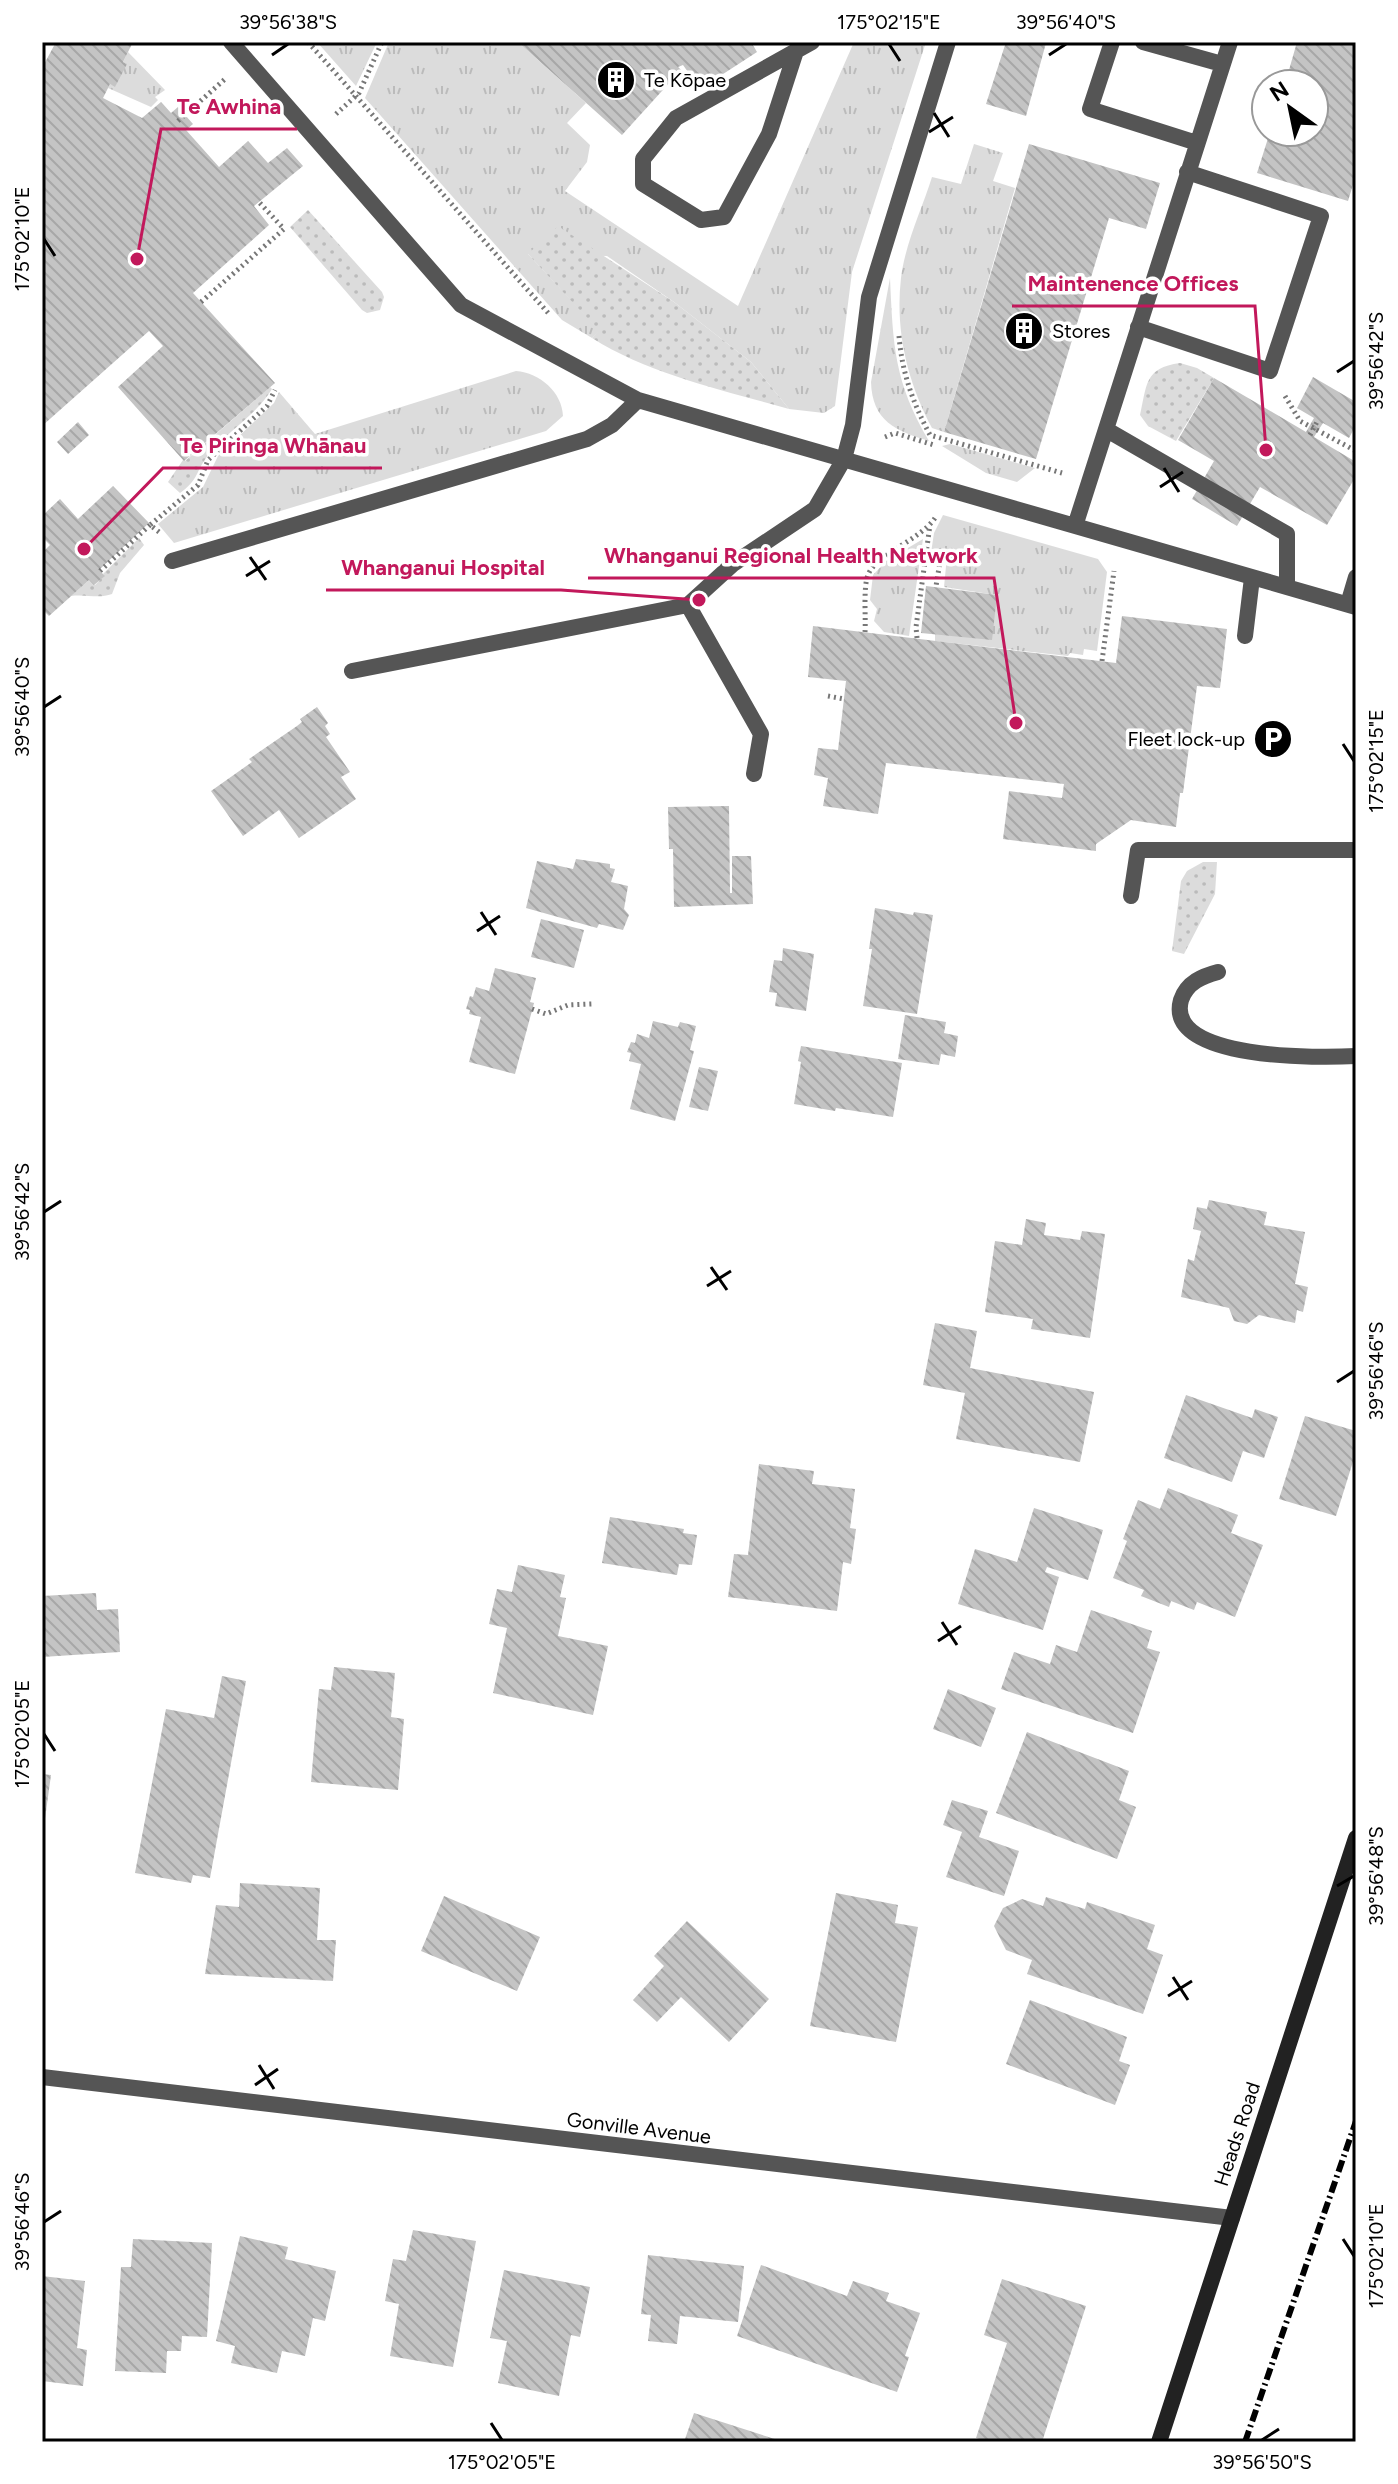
<svg xmlns="http://www.w3.org/2000/svg" width="1398" height="2484" viewBox="0 0 1398 2484" font-family="Figtree,sans-serif">
  <style>
    .grass { fill: url(#grass-tufts) }
    .garden { fill: url(#garden-dots) }
    .building { fill: url(#building-back-hatch) }
    .lines { fill: none; stroke-linecap: round; stroke-linejoin: round }
    .path { stroke: #777; stroke-width: 5; stroke-dasharray: 2 4; stroke-linecap: butt }
    .lane { stroke: #555; stroke-width: 16 }
    .street { stroke: #555; stroke-width: 16 }
    .secondary { stroke: #222; stroke-width: 16 }
    .rail { stroke: #000; stroke-width: 6; stroke-dasharray: 12 4 2 4; stroke-linecap: butt }
    .ticks { fill: none; stroke: #000; stroke-width: 3 }
    .labels { text-anchor: middle; stroke-width: 7; stroke-linejoin: round; paint-order: stroke }
    .poi-label { font-size: 20px; fill: #000; stroke: #fff; text-anchor: start }
    .street-label { font-size: 20px; fill: #000; stroke: #fff }
    .leader { fill: none; stroke: #c2185b; stroke-width: 3 }
    .callout-dot { fill: #c2185b; stroke: #fff; stroke-width: 3 }
    .callout-label { font-size: 22px; text-anchor: middle; font-weight: bold; fill: #c2185b; stroke: #fff; stroke-width: 7; stroke-linejoin: round; paint-order: stroke }
    .neatline { fill: none; stroke: #000; stroke-width: 3 }
    .ticks-label { font-size: 20px; text-anchor: middle; fill: #000 }
  </style>
  <defs>
    <pattern id="grass-tufts" width="24" height="20" patternUnits="userSpaceOnUse" patternTransform="scale(2)"><rect width="24" height="20" fill="#dcdcdc"/><path d="M3 7l-1-3M5 7V3M7 7l1-3M15 17l-1-3M17 17v-4M19 17l1-3" fill="none" stroke="#bbb"/></pattern>
    <pattern id="garden-dots" width="8" height="8" patternUnits="userSpaceOnUse" patternTransform="scale(2)"><rect width="8" height="8" fill="#dcdcdc"/><path d="M2 2h.1M6 6h.1" fill="none" stroke="#bbb" stroke-width="1.8" stroke-linecap="round"/></pattern>
    <pattern id="building-back-hatch" width="6" height="6" patternUnits="userSpaceOnUse" patternTransform="scale(2)"><rect width="6" height="6" fill="#c4c4c4"/><path d="M-1 5l2 2M0 0l6 6M5-1l2 2" fill="none" stroke="#a7a7a7"/></pattern>
  </defs>
  <rect width="100%" height="100%" fill="#fff"/>
  <path class="grass" d="M317 42H377L356 86Z
    M389 42H518L586 103 567 123 590 145 587 162 565 191 738 306 854 42H926L852 272 835 406 824 413 789 409 751 362 674 302 607 256 528 254 600 331 592 338 562 320 365 98Z
    M128 52 165 90 155 97 158 100 151 107 108 88 110 84 115 86 126 64 123 62Z
    M974 144 1003 153 993 181 1015 188 944 432 932 428C907 381 895 330 901 278 905 244 922 209 932 177L961 184Z
    M890 278C893 345 894 382 929 441 896 431 872 421 871 382Z
    M516 371C540 373 562 392 563 416L546 431 174 543 158 524 203 487 218 456 274 403 279 392 315 434Z
    M950 444 1035 468 1017 482 986 473 942 446Z
    M943 515 1098 559 1107 572 1097 651 1084 649 1083 655 1070 653 1068 656 935 641V634L996 595 944 587 947 556 931 553 934 533Z
    M923 539 909 636 884 632 874 621 877 609 870 600 873 575 886 561Z"/>
  <path class="garden" d="M308 210 382 292 384 297 380 310 367 313 362 310 290 227Z
    M558 226 674 302 751 362 789 409C723 390 651 375 592 338L599 331 528 254Z
    M1180 363 1197 368 1214 378 1176 441 1148 426 1140 415C1147 385 1144 368 1180 363Z
    M270 387 272 389C255 417 225 432 206 458 195 474 198 480 180 493L168 482 183 460 185 461Z
    M139 538 144 545 120 573 112 594C99 599 86 594 71 596L89 580 95 585 104 576 103 574Z
    M1203 862H1217L1215 894 1184 954 1172 951 1181 881 1187 871Z"/>
  <path class="building" d="M56 42H133L123 62 127 64 115 87 110 84 103 98 142 118 161 102 171 113 178 107 193 124 186 130 219 167 248 141 268 163 287 148 303 166 254 206 269 225 193 293 275 383 184 461 118 387 163 346 149 331 42 426V68Z
    M518 42H751L757 52 700 89 683 65 678 67 681 70 622 135Z
    M1006 42 1046 43 1026 116 986 104Z
    M1297 42H1356V175L1348 201 1257 173 1270 132H1314V84H1285Z
    M1029 144 1160 183 1146 229 1109 218 1036 459 944 432Z
    M1313 377 1356 402V425L1349 438 1323 423 1314 437 1356 462V476L1327 525 1260 487 1237 526 1192 499 1214 461 1178 440 1214 378 1306 432 1314 418 1297 408Z
    M78 422 89 435 68 454 57 442Z
    M113 486 149 523 99 570 105 576 94 585 89 580 49 616 42 609V553L50 545 42 537V516L60 499 78 519Z
    M926 586 997 595 992 640 921 633Z
    M1122 616 1227 629 1220 688 1197 686 1183 793H1180L1176 827 1131 820 1096 844V851L1003 839 1009 791 1062 798 1064 784 886 763 878 814 823 806 828 778 814 775 818 748 838 750 846 681 808 677 813 626 1116 663Z
    M317 707 328 723 325 726 330 734 326 737 350 772 341 777 356 799 299 838 279 810 243 836 211 791 252 762 249 759 297 726 302 722 300 719Z
    M729 806 730 893H732V856H751L753 904 674 907 673 849H669L668 807Z
    M576 859 610 864V868L615 869 611 882 628 886 624 909 629 915 623 930 599 924 597 928 526 908 537 861 573 869Z
    M875 908 913 915 914 912 933 915 917 1014 863 1006 872 949H869Z
    M541 919 584 930 574 968 531 957Z
    M783 948 814 954 806 1011 775 1006 777 993 769 992 774 960 782 961Z
    M495 968 536 978 530 1002 534 1003 515 1074 469 1062 481 1017 469 1014 470 1010 466 1009 470 996 473 997 476 987 489 991Z
    M905 1015 946 1022 944 1033 958 1036 955 1057 941 1054 939 1065 898 1059Z
    M653 1021 678 1027 680 1022 696 1026 690 1050 694 1051 675 1121 630 1109 641 1064 629 1061 631 1053 627 1052 631 1042 635 1043 637 1034 649 1038Z
    M801 1046 902 1063 893 1117 836 1108 835 1111 794 1104 801 1062 798 1061Z
    M699 1067 718 1071 708 1111 689 1107Z
    M1209 1200 1267 1212 1264 1225 1305 1232 1295 1284 1308 1287 1303 1312 1297 1310 1295 1323 1259 1315 1247 1324 1234 1321 1229 1308 1181 1297 1188 1259 1194 1261 1201 1231 1193 1229 1197 1207 1207 1209Z
    M1026 1219 1046 1223 1044 1235 1080 1240 1082 1231 1105 1234 1090 1338 1031 1329 1033 1319 985 1312 995 1241 1022 1245Z
    M935 1323 977 1331 970 1368 1094 1392 1080 1462 956 1439 965 1393 923 1385Z
    M1186 1395 1252 1418 1255 1409 1278 1417 1264 1458 1243 1451 1232 1482 1164 1458Z
    M1305 1416 1356 1431V1452L1336 1516 1279 1499Z
    M759 1464 814 1471 812 1484 855 1489 850 1528 856 1529 851 1564 843 1562 837 1611 728 1597 734 1554 748 1555Z
    M1168 1488 1238 1515 1231 1533 1263 1545 1235 1617 1197 1602 1194 1610 1171 1601 1169 1607 1141 1596 1144 1590 1113 1578 1127 1541 1123 1539 1138 1500 1160 1509Z
    M1034 1508 1103 1530 1088 1580 1047 1567 1045 1572 1059 1577 1043 1630 958 1604 975 1549 1017 1562Z
    M610 1517 684 1529 683 1533 697 1535 692 1565 679 1564 677 1575 602 1563Z
    M518 1565 565 1575 560 1597 566 1598 558 1636 608 1646 593 1715 493 1693 507 1628 489 1624 497 1589 512 1592Z
    M96 1593 97 1610 118 1609 120 1652 42 1657V1596Z
    M1091 1610 1152 1631 1147 1648 1160 1652 1133 1733 1001 1689 1014 1652 1050 1664 1056 1645 1077 1652Z
    M334 1667 395 1673 391 1717 404 1719 398 1790 311 1782 319 1689 331 1690Z
    M222 1676 246 1681 210 1878 193 1875 191 1883 135 1873 166 1709 214 1718Z
    M948 1689 996 1708 981 1747 933 1729Z
    M1027 1732 1129 1771 1119 1800 1136 1807 1117 1859 996 1813Z
    M42 1774 51 1775 44 1826H42Z
    M952 1800 988 1811 979 1837 1019 1851 1004 1896 946 1877 962 1832 943 1825Z
    M240 1883 320 1888 317 1940H336L333 1981 205 1974 216 1905 239 1907Z
    M836 1893 898 1905 895 1923 918 1927 896 2042 810 2026Z
    M444 1896 540 1937 517 1991 421 1951Z
    M1046 1897 1085 1909 1087 1902 1155 1925 1147 1949 1163 1955 1143 2014 1027 1974 1032 1960 1006 1950 994 1926 1003 1908 1022 1899 1043 1906Z
    M687 1921 769 1999 729 2042 681 1997 657 2022 633 2000 664 1966 654 1956Z
    M1030 2000 1127 2037 1119 2061 1130 2065 1115 2105 1006 2064Z
    M413 2230 476 2241 453 2367 390 2356 399 2304 385 2301 393 2259 406 2261Z
    M240 2236 288 2247 285 2259 336 2271 325 2321 313 2318 305 2356 282 2351 277 2373 231 2363 235 2346 216 2341Z
    M133 2239 212 2243 207 2337 182 2336 181 2351H167L166 2373 115 2371 121 2267H131Z
    M648 2255 744 2266 738 2322 680 2316 677 2344 648 2341 651 2315 641 2314Z
    M761 2265 847 2296 853 2281 889 2293 886 2301 920 2313 905 2356 909 2357 897 2392 737 2336Z
    M504 2270 590 2287 580 2337 571 2335 559 2396 498 2383 507 2341 490 2338Z
    M42 2276 85 2281 77 2348 87 2350 83 2386 42 2381Z
    M1002 2279 1086 2306 1042 2442H988L976 2438 1007 2343 984 2335Z
    M694 2413 781 2441V2442H684Z"/>
  <g class="lines">
    <path class="path" d="M308 42 549 314
      M336 114 359 93 382 42
      M178 121 225 79
      M201 302 284 229 259 202
      M899 336C902 373 913 403 930 435L1062 473
      M1285 396 1300 421 1356 451
      M1310 435 1318 420
      M885 437 895 433 934 445
      M159 532 150 525 198 485 208 460 267 406 275 390
      M925 560 940 562 936 586
      M100 571 150 525
      M865 632C866 618 863 587 868 575 875 555 920 540 935 518
      M917 638 916 627 930 525
      M1102 661 1114 571
      M828 696 844 699
      M532 1009 546 1014 568 1005 592 1004"/>
    <path class="lane" d="M231 42 461 305 638 400 1356 607
      M1112 42 1090 109 1197 143
      M1143 42 1222 64
      M796 51 769 134 724 217 701 220 643 184V159L676 118 812 42
      M1138 327 1270 371 1321 216 1187 172
      M1107 430 1287 534V587
      M1075 526 1230 42
      M172 561 587 439 612 425 638 400
      M1348 604 1356 577
      M688 605 761 734 754 774
      M1245 636 1252 578
      M352 671 688 605 733 564 815 509 844 459 853 425 869 297 948 42
      M1131 896 1138 850H1356
      M1218 972C1203 976 1187 982 1181 1000 1164 1061 1322 1058 1356 1056"/>
    <path class="street" d="M42 2077 1232 2218"/>
    <path class="secondary" d="M1159 2442 1356 1838"/>
    <path class="rail" d="M1245 2442 1356 2121"/>
  </g>
  <path class="ticks" d="M889 44 900 61M272 55 288 44M1049 55 1066 44M934 113 949 137M929 132 953 117M44 239 55 256M1337 372 1354 361M1164 468 1179 492M1160 487 1183 472M250 557 266 580M246 576 270 561M44 707 61 696M1343 744 1354 761M481 912 496 935M477 931 500 916M44 1212 61 1201M711 1267 727 1290M707 1286 731 1271M1337 1382 1354 1371M942 1622 957 1645M938 1641 961 1626M44 1734 55 1751M1337 1886 1354 1876M1173 1977 1188 2000M1168 1996 1192 1981M259 2065 274 2089M255 2085 278 2069M44 2222 61 2211M1343 2239 1354 2256M491 2423 502 2440M1262 2440 1279 2429"/>
  <defs>
    <symbol id="building-disc" viewBox="-11 -11 22 22"><circle r="9.5" fill="#000" stroke="#fff"/><path d="M-4-6H4V6H1V3H-1V6H-4ZM-2.5-4.3h1.7v1.8h-1.7ZM.8-4.3h1.7v1.8H.8ZM-2.5-1h1.7V.8h-1.7ZM.8-1h1.7V.8H.8Z" fill="#fff"/></symbol>
    <symbol id="parking-disc" viewBox="-11 -11 22 22"><circle r="9.5" fill="#000" stroke="#fff"/><path d="M-3.5-5.5H1a3.5 3.5 0 0 1 0 7H-1V5.5H-3.5ZM-1-3.4V-.6H.8a1.4 1.4 0 0 0 0-2.8Z" fill="#fff"/></symbol>
  </defs>
  <g fill-rule="evenodd">
    <use href="#building-disc" x="594" y="58" width="44" height="44"/>
    <use href="#building-disc" x="1002" y="309" width="44" height="44"/>
    <use href="#parking-disc" x="1251" y="717" width="44" height="44"/>
  </g>
  <g class="labels">
    <g class="poi-label">
      <text x="644" y="87">Te Kōpae</text>
      <text x="1052" y="338">Stores</text>
      <text x="1245" y="746" text-anchor="end">Fleet lock-up</text>
    </g>
    <g class="street-label">
      <text transform="translate(639 2128) rotate(7)" y="7">Gonville Avenue</text>
      <text transform="translate(1237 2134) rotate(-72)" y="7">Heads Road</text>
    </g>
  </g>
  <path class="leader" d="M137 259L161 129H297M1266 450L1255 306H1012M84 549L163 468H382M1016 723L994 578H588M699 600L561 590H326"/>
  <g class="callout-dot">
    <circle cx="137" cy="259" r="8"/>
    <circle cx="1266" cy="450" r="8"/>
    <circle cx="84" cy="549" r="8"/>
    <circle cx="1016" cy="723" r="8"/>
    <circle cx="699" cy="600" r="8"/>
  </g>
  <g class="callout-label">
    <text x="229" y="114">Te Awhina</text>
    <text x="1133" y="291">Maintenence Offices</text>
    <text x="273" y="453">Te Piringa Whānau</text>
    <text x="791" y="563">Whanganui Regional Health Network</text>
    <text x="443" y="575">Whanganui Hospital</text>
  </g>
  <rect width="1398" height="2484" fill="none" stroke="#ffffff" stroke-width="88"/>
  <g transform="translate(1290 108) rotate(327)"><circle r="38" fill="#ffffff" stroke="#999999" stroke-width="2"/>
  <path d="M0-6L14 30L0 20L-14 30Z" fill="#000000"/>
  <text y="-12" font-size="22" font-weight="bold" text-anchor="middle" fill="#000000">N</text>
  </g>
  <rect x="44" y="44" width="1310" height="2396" class="neatline"/>
  <g class="ticks-label">
    <text x="288" y="29">39°56'38"S</text>
    <text x="889" y="29">175°02'15"E</text>
    <text x="1066" y="29">39°56'40"S</text>
    <text transform="translate(22 239) rotate(-90)" y="7">175°02'10"E</text>
    <text transform="translate(1376 361) rotate(-90)" y="7">39°56'42"S</text>
    <text transform="translate(22 707) rotate(-90)" y="7">39°56'40"S</text>
    <text transform="translate(1376 761) rotate(-90)" y="7">175°02'15"E</text>
    <text transform="translate(22 1212) rotate(-90)" y="7">39°56'42"S</text>
    <text transform="translate(1376 1371) rotate(-90)" y="7">39°56'46"S</text>
    <text transform="translate(22 1734) rotate(-90)" y="7">175°02'05"E</text>
    <text transform="translate(1376 1876) rotate(-90)" y="7">39°56'48"S</text>
    <text transform="translate(22 2222) rotate(-90)" y="7">39°56'46"S</text>
    <text transform="translate(1376 2256) rotate(-90)" y="7">175°02'10"E</text>
    <text x="502" y="2469">175°02'05"E</text>
    <text x="1262" y="2469">39°56'50"S</text>
  </g>
</svg>
